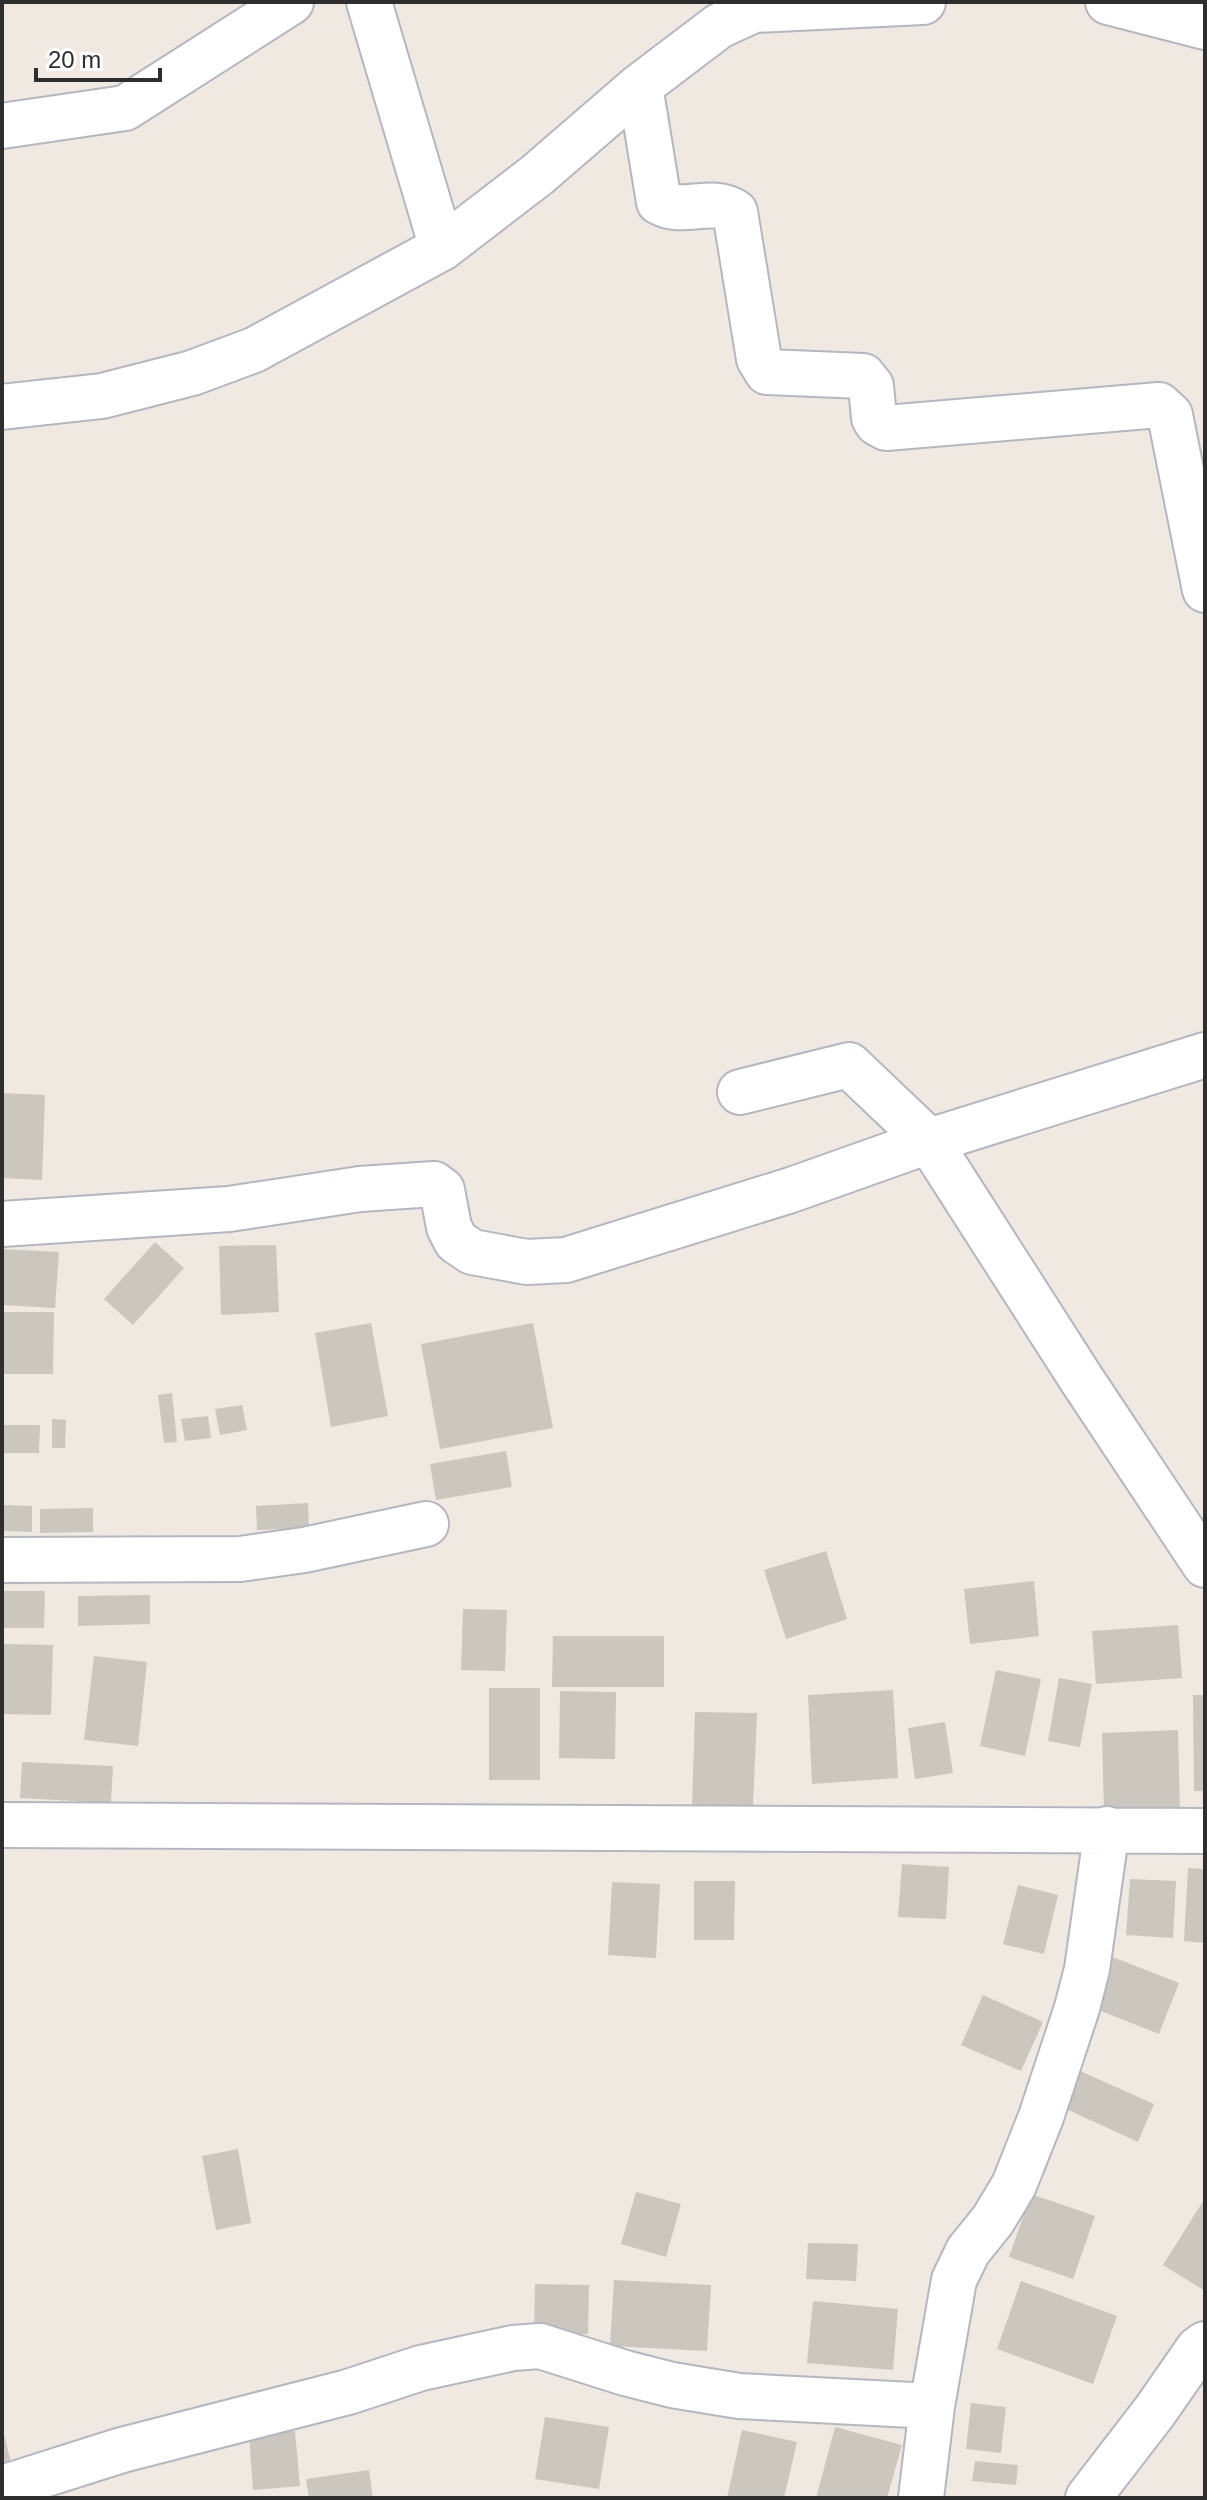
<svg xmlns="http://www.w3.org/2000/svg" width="1207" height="2500" viewBox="0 0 1207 2500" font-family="Helvetica,sans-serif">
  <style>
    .building { fill: #cbc7bf }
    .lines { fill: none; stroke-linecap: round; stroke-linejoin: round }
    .minor-casing { stroke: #b4b7c1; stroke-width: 48 }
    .minor { stroke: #fff; stroke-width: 44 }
  </style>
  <rect width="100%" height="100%" fill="#efe9e1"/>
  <path class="building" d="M2 1093 45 1095 42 1180 2 1178Z
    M155 1242 184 1268 133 1325 104 1299Z
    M276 1245 279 1312 221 1315 219 1246Z
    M2 1249 59 1252 55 1308 2 1305Z
    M2 1312H54L53 1374H2Z
    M371 1323 388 1416 331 1427 315 1333Z
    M533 1323 553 1428 440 1449 421 1344Z
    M172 1393 177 1442 164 1443 158 1395Z
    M242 1405 247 1430 220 1435 215 1409Z
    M208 1416 211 1438 185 1441 181 1419Z
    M52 1419 66 1420 65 1448H52Z
    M2 1425H40L39 1453H2Z
    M506 1451 512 1487 436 1500 430 1464Z
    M308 1503 309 1528 257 1530 256 1506Z
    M2 1505 32 1506V1532L2 1531Z
    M93 1508V1532L40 1533V1509Z
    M826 1551 847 1619 786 1639 764 1570Z
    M1034 1581 1039 1636 970 1644 964 1589Z
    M2 1591H45L44 1628H2Z
    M150 1595V1624L78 1626V1596Z
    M463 1609 507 1610 505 1671 461 1670Z
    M1178 1625 1182 1678 1096 1684 1092 1631Z
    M553 1636H664V1687H552Z
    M2 1644 53 1645 51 1715 2 1714Z
    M94 1656 147 1662 138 1746 84 1740Z
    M996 1670 1041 1679 1025 1756 980 1746Z
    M1059 1678 1092 1684 1080 1747 1048 1741Z
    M489 1688H540V1780H489Z
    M893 1690 898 1778 812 1784 808 1695Z
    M560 1691 616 1692 615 1759 559 1758Z
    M1193 1695H1205V1791H1194Z
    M695 1712 757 1713 753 1807 692 1806Z
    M945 1722 953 1773 915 1779 908 1728Z
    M1178 1730 1180 1812 1104 1815 1102 1733Z
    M22 1762 113 1766 111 1803 20 1798Z
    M902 1864 949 1867 946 1919 898 1917Z
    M1188 1868 1205 1869V1943L1184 1941Z
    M1130 1879 1176 1881 1173 1938 1126 1935Z
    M694 1881H735L734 1940H694Z
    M612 1882 660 1884 656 1958 608 1955Z
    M1018 1885 1058 1895 1044 1954 1003 1944Z
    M1105 1954 1179 1983 1159 2034 1086 2005Z
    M983 1995 1043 2022 1021 2071 961 2045Z
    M1080 2071 1154 2104 1138 2142 1064 2108Z
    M238 2149 251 2223 216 2230 202 2156Z
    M636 2192 681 2204 666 2257 621 2244Z
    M1031 2194 1095 2216 1073 2279 1009 2257Z
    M1205 2198V2291L1163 2265Z
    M808 2243 858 2244 856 2281 806 2279Z
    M614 2280 711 2285 707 2351 610 2346Z
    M1021 2281 1117 2316 1093 2384 997 2349Z
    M535 2284 589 2285 588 2334 534 2333Z
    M813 2301 898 2309 893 2370 807 2363Z
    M971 2403 1006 2407 1001 2453 966 2449Z
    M545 2417 609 2427 599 2489 535 2479Z
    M2 2427 11 2462 2 2464Z
    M835 2427 902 2445 887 2498H816Z
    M742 2430 797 2442 784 2498H727Z
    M295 2431 300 2486 253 2490 249 2435Z
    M975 2461 1018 2465 1016 2485 972 2481Z
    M369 2470 373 2498H309L306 2479Z"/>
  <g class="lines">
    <defs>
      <path id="minor" d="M369 2 442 248
        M1108 2 1205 27
        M640 86 659 202C683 216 712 196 735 212L759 359 767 372 863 376 871 386 874 418 877 423 886 428 1159 405 1170 415 1205 590
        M2 126 125 108 291 2
        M2 407 102 396 192 373 254 350 442 248 537 175 640 86 719 26 754 10 923 2
        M740 1092 849 1065 929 1141 1205 1055
        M2 1224 229 1209 360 1189 434 1184 442 1190 449 1227 456 1241 472 1252 527 1262 566 1260 791 1190 929 1141 1082 1380 1205 1565
        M2 1560 240 1559 304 1550 426 1524
        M2 1825 1205 1831
        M2 2488 122 2450 348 2392 421 2368 513 2348 540 2346 625 2373 672 2385 739 2396 932 2406
        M921 2498 932 2406 954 2280 968 2251 993 2220 1014 2185 1041 2117 1077 2008 1087 1969 1107 1829
        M1088 2498 1155 2411 1198 2349 1205 2344"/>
    </defs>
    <use href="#minor" class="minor-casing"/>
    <use href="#minor" class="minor"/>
  </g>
  <rect width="1207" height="2500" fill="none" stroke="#2e2e2e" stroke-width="8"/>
  <path d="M36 68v12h124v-12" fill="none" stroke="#2e2e2e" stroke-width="4"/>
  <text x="48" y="68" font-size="24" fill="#2e2e2e" stroke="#ffffff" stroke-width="6" paint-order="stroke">20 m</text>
</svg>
